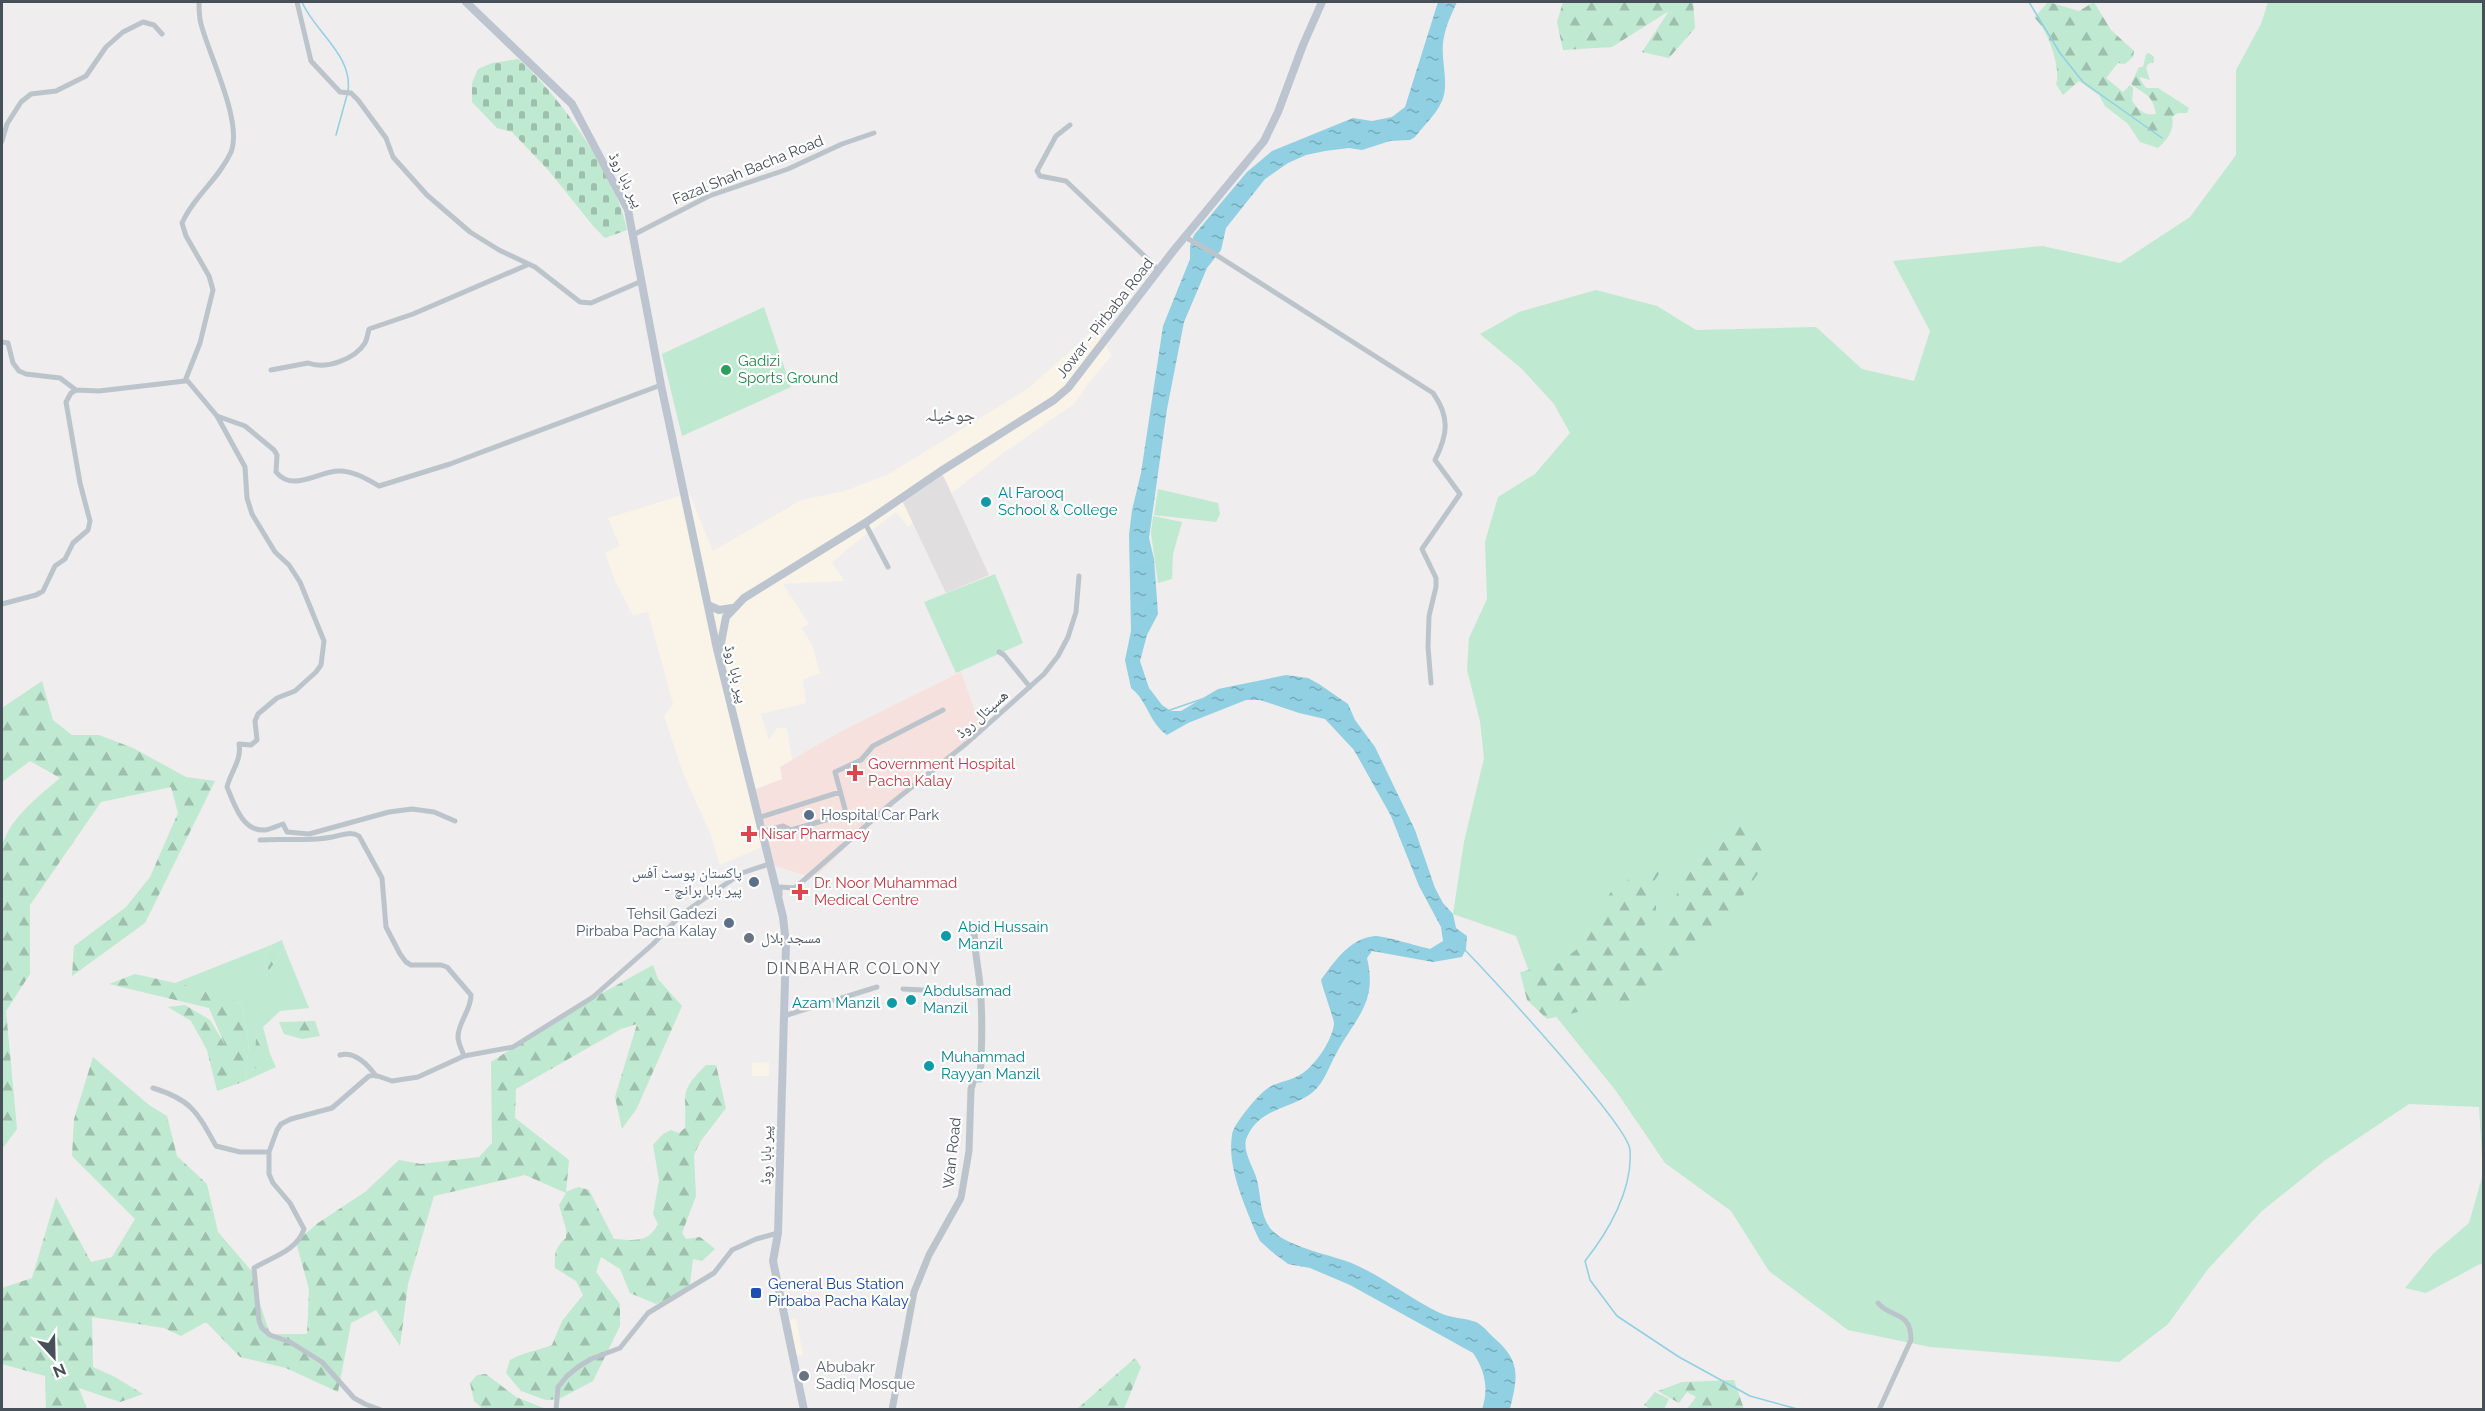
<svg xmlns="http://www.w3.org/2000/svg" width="2485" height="1411" viewBox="0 0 2485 1411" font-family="Raleway,'Noto Naskh Arabic',sans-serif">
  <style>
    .commercial { fill: #f9f4e7 }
    .education { fill: #e0dede }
    .medical { fill: #f7e1de }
    .green { fill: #bfe9d0 }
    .forest { fill: url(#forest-firs) }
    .cemetery { fill: url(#cemetery-stones) }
    .water { fill: url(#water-ripples) }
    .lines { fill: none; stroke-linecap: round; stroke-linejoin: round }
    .stream { stroke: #90d0e2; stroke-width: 1.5 }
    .minor { stroke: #bcc4cb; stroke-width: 5 }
    .tertiary { stroke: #bcc4cb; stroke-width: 7 }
    .secondary { stroke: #bcc5cf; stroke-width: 8 }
    .leisure-dot { fill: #2e9e5b; stroke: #fff; stroke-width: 2 }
    .culture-dot { fill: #0f9aa8; stroke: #fff; stroke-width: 2 }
    .health-dot { fill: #e0444e; stroke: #fff; stroke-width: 2 }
    .service-dot { fill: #5c6f8a; stroke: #fff; stroke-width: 2 }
    .worship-dot { fill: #6b7280; stroke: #fff; stroke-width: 2 }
    .transit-dot { fill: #1a4fb4; stroke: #fff; stroke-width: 2 }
    .labels { text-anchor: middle; stroke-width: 4.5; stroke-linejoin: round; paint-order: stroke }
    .street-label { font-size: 15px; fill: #475058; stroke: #fff }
    .leisure-label { font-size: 15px; fill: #27864d; stroke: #fff; text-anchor: start }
    .culture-label { font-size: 15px; fill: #0d838f; stroke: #fff; text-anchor: start }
    .health-label { font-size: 15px; fill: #be3a42; stroke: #fff; text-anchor: start }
    .service-label { font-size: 15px; fill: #4e5e75; stroke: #fff; text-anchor: end }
    .worship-label { font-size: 15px; fill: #5b616d; stroke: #fff; text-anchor: start }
    .transit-label { font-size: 15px; fill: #164399; stroke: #fff; text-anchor: start }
    .neighbourhood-label { font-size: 16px; letter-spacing: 1.5px; fill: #5a5d61; stroke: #fff }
    .quarter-label { font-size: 18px; fill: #5a5d61; stroke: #fff }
  </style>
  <defs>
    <pattern id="forest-firs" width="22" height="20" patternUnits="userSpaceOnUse" patternTransform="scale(1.5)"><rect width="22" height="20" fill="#bfe9d0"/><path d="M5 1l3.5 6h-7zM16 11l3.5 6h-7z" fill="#9dbfac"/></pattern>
    <pattern id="cemetery-stones" width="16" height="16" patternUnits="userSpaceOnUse" patternTransform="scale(1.5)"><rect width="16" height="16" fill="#bfe9d0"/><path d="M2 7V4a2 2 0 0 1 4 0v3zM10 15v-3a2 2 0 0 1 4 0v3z" fill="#9dbfac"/></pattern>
    <pattern id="water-ripples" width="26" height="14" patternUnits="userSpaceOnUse" patternTransform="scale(1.5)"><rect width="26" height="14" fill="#90d0e2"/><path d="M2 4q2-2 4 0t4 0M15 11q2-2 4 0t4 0" fill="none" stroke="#77abba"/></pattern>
  </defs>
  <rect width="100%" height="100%" fill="#efeded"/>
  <path class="commercial" d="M1094 329 1112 355 1087 385 1074 404 1002 454 908 527 896 512 846 550 832 563 845 581 783 584 809 624 802 628 812 645 820 673 803 680 806 703 761 714 769 740 777 728H787L796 785 780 839 720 865 711 835 683 773 664 716 673 704 648 612 633 615 616 583 605 553 620 546 608 518 689 493 713 551 801 500 844 491 887 475 1029 388Z
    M769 1062V1076H752V1063Z
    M796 1318 803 1355H796L790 1320Z"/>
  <path class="education" d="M941 471 989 575 946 593 901 498Z"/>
  <path class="medical" d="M961 672 982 730 893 802 814 878 769 864 751 791 782 779 780 767 840 732Z"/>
  <path class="green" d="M2268 2H2483V1265L2480 1264 2426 1293 2405 1288 2433 1254 2469 1223 2483 1174 2479 1107 2409 1104 2324 1161 2262 1211 2208 1269 2168 1324 2119 1362 1930 1347 1848 1330 1769 1271 1731 1211 1665 1163 1616 1091 1537 993 1516 936 1453 914 1464 842 1484 758 1480 721 1467 670 1469 638 1487 599 1485 542 1498 497 1535 474 1570 433 1554 404 1522 369 1480 334 1519 312 1596 290 1657 306 1696 330 1816 327 1862 369 1914 381 1930 331 1893 261 2042 246 2120 263 2190 217 2236 155V70L2261 24Z
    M764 307 791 387 682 436 662 354Z
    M1158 489 1218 503 1220 514 1216 522 1154 515Z
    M1153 516 1182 522 1173 554 1172 579 1158 583 1151 533Z
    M995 574 1023 643 956 673 924 602Z
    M271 945 262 960 269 970 285 949 309 1008 280 1011 263 1027 256 1039 258 1070 270 1054 276 1067 245 1081 249 1043 241 1003 175 983Z"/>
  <path class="forest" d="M1563 2H1693L1695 28 1669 58 1642 52 1669 11 1612 47 1563 50 1557 22Z
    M2048 2 2079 11 2094 2 2111 30 2134 51 2133 57 2125 64 2118 63 2106 78 2123 92 2130 85 2133 88 2132 101C2139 110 2144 116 2156 114 2152 93 2146 96 2131 84L2139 67H2143L2146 54 2149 53 2154 57V62L2148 64 2146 68 2150 80 2140 77V79L2146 88H2158L2189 108 2187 113H2178L2172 117C2175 130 2167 140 2158 148L2140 142 2128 124 2105 106 2099 95 2079 81 2063 95 2056 84C2062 70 2047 26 2034 18Z
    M42 681 53 720 72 735H99L133 748 186 777 215 781 145 923 72 976 74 946 126 907 150 877 178 813 171 787 101 802 30 905V974L6 1011 17 1129 2 1149V845C12 816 37 798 60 778L30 761 2 782V708Z
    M1745 821 1758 827 1770 847 1763 866 1740 900 1688 954 1660 989 1633 1003 1600 1007 1547 1019 1527 1000 1520 972 1560 963 1577 949 1612 890 1654 864 1659 874 1652 884 1650 898 1656 906V916L1631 936 1635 946 1647 950 1666 941 1671 931 1666 916 1690 868 1724 833Z
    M282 940 285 949 269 970 262 960 271 945Z
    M653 965 658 979 682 1006 637 1108 622 1129 615 1097 637 1024 621 1029 516 1089 515 1118 569 1160 566 1192 578 1187 589 1190 614 1239C633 1240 648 1244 658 1224L653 1214 659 1180 653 1145 663 1134 671 1130 679 1133 685 1128C687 1092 678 1093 706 1065H716L726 1108 700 1142 694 1155 696 1196 682 1233 686 1239 700 1237 715 1249 702 1261 693 1259 690 1284 671 1299 656 1304 630 1293 620 1269 601 1257 596 1272 620 1304V1326L593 1381 559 1399 546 1400 521 1391 506 1373 510 1360C524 1352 537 1351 552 1345L562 1321 583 1295 576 1281 555 1268C554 1255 555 1247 566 1238V1229L559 1205 566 1193 525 1175 434 1196 408 1284 400 1346 376 1310 351 1323 338 1392 286 1368 240 1357 206 1322 181 1336 164 1328 92 1317 93 1367 115 1377 143 1394 120 1402 79 1388 87 1409H46L45 1376 2 1364V1288L32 1278 56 1197 91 1262 112 1257 135 1219 72 1156 74 1119 93 1057 149 1105 167 1116 177 1156 207 1184 218 1232 255 1275 257 1295 270 1334H307L309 1289 296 1242 318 1223 365 1192 399 1160 421 1164 479 1157 492 1143 491 1062 568 1012Z
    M135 974 202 989 241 1003 249 1043 245 1081 217 1091 207 1050 191 1021 168 1007 185 1005 210 1020 225 1045 209 1008 109 984Z
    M315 1021 320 1036 302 1039 284 1034 279 1022Z
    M263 1027 270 1054 258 1070 254 1067 256 1039Z
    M1135 1358 1141 1367 1124 1409H1077Z
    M486 1374 516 1397 546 1409H483L474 1401 470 1383 477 1375Z
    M1734 1380 1744 1409H1687L1696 1397 1687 1392 1679 1403 1658 1391 1682 1382Z
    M1655 1392 1669 1399 1664 1409H1650L1644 1405Z"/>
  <path class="cemetery" d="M518 59C558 93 618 178 627 230L605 238 594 227 549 171 512 132 497 128 472 102V83L478 69 492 63Z"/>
  <path class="water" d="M1438 2H1457C1452 13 1446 25 1444 37 1439 59 1451 84 1441 103 1435 116 1423 126 1415 137L1410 140 1390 141 1362 150 1349 148 1325 151 1306 155 1288 163 1265 179 1226 228 1221 250 1207 268 1184 322 1167 409 1149 538 1154 559 1158 614 1147 635 1140 661 1149 688 1162 705 1171 711H1181L1218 689 1286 675 1308 678 1319 684 1348 704 1355 720 1375 747 1415 830 1435 888 1443 903 1453 914 1456 928 1467 936 1466 949 1462 957 1433 962 1372 951 1367 958C1378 1003 1355 1018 1336 1054 1328 1068 1324 1085 1309 1095 1288 1109 1259 1109 1247 1137 1241 1150 1254 1168 1257 1180 1261 1196 1260 1215 1270 1228 1284 1246 1327 1254 1349 1262 1381 1275 1409 1298 1440 1313 1451 1318 1465 1318 1476 1322 1482 1325 1488 1332 1493 1337 1521 1361 1518 1375 1510 1409H1482C1489 1390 1485 1370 1473 1353L1350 1285 1310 1268 1288 1264 1271 1251 1260 1241 1256 1233C1244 1203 1227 1167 1232 1135 1233 1124 1259 1094 1268 1088 1277 1082 1289 1081 1298 1076 1314 1068 1332 1041 1334 1024 1334 1018 1323 990 1321 980 1334 962 1350 938 1375 936 1385 936 1417 946 1430 949L1443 941 1441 927 1419 886 1391 816 1354 750 1325 719 1299 713 1260 700H1246L1188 723 1167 735C1150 724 1147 700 1131 688L1125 660 1131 631 1129 535 1132 510 1141 473 1163 326 1190 259V246L1194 235 1247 172 1272 151 1353 118 1372 121 1392 117 1405 107Z"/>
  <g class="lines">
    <path class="stream" d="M302 2C314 31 353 55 348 91
      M2029 2 2060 53 2083 82 2162 138
      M336 135 347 95
      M1170 710 1202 699
      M1465 950C1490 976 1629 1126 1630 1150 1633 1190 1608 1232 1585 1261L1590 1280 1617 1316 1679 1357 1750 1396 1801 1410"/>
    <path class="minor" d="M297 2 311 61 340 92 351 93 358 100 386 138 393 157 427 195 470 232 499 250 535 267 580 302 591 303 642 281
      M1070 125 1056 136 1037 171 1040 176 1066 181 1159 270
      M2 141 7 124 21 102 31 94 56 91 86 76 106 47 123 32 143 22 154 25 162 34
      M633 235 709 196 788 169 842 144 874 133
      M1185 237 1213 253 1433 393C1450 417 1448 434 1435 460L1460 494 1422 549 1436 578V587L1429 616 1428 647 1431 683
      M2 342 8 343 13 363 19 371 26 374 60 378 76 390
      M271 370 308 363C326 370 355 359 365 343 367 339 368 333 369 329L413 314 527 265
      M186 379 217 416 245 426 274 450 277 455 276 472C293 493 318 471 339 471 354 471 367 479 379 486L450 464 661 385
      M217 416 245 467 247 498 252 514 275 552 289 565 300 582 324 641 321 665 316 672 295 691 277 698 258 714 255 721 257 740 251 745 239 744C242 760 231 771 227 787 234 803 242 832 265 830 271 829 277 826 283 824L287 832 309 834 389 812 412 809 434 812 455 821
      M865 523 888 567
      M2 604 36 595 43 591 55 566 65 559 73 543 88 530 90 521 80 483 66 402 71 393 76 390 99 391 185 381 200 343 213 290 209 276 186 236 182 223C194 196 219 179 231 152 243 122 209 55 201 24 199 17 199 9 199 2
      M999 652 1004 655 1030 687
      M758 818 840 792
      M761 832 783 826 791 830 843 815 845 809 835 772 861 760 873 746 943 710
      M260 840C284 838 308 842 332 837 341 835 351 831 359 836L382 878 386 927 400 954 406 962 411 965H441L447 967 471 995C471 1011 458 1022 458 1037 458 1043 462 1050 464 1056
      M780 895V887L795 888 893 802 967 743 1044 674 1058 656 1068 637 1076 612 1079 576
      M903 989 981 993
      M784 1016 877 987
      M340 1055C355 1051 368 1065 376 1076
      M153 1088C192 1100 197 1112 216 1146L240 1152H269
      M1878 1303C1891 1319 1911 1310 1911 1340L1879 1410
      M381 1410 365 1404 354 1398 322 1362 290 1342 270 1335 262 1328 259 1321 254 1268C272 1257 297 1251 304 1229L290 1203 273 1183 269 1174V1152L277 1130 281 1124 291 1119 332 1108 369 1076 375 1075 392 1081 418 1077 464 1056 513 1047 593 997 653 944 681 915 705 898 742 873 769 864
      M556 1410 558 1387 567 1376 578 1367 591 1359 620 1348 648 1313 714 1273 732 1250 756 1239 778 1233"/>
    <path class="tertiary" d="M892 1410 914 1292 929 1255 961 1198 969 1151 971 1089 974 1079H980C982 1047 983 1017 980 985 978 966 974 948 974 929"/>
    <path class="secondary" d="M466 2 572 104 628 210 661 385 717 649 783 917 786 944 778 1233 773 1261 804 1410
      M708 605 719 610 732 608
      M719 653 726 617 744 598 865 523 941 471 1054 400 1068 388 1174 250 1264 141 1278 112 1303 45 1322 2"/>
  </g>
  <circle class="leisure-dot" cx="726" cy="370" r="6"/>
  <g class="culture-dot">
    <circle cx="986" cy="502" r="6"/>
    <circle cx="946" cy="936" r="6"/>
    <circle cx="911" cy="1000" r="6"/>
    <circle cx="892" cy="1003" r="6"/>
    <circle cx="929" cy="1066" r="6"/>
  </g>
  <g class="health-dot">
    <path d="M852 764h6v6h6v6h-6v6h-6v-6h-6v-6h6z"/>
    <path d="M746 825h6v6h6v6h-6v6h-6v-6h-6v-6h6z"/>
    <path d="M797 883h6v6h6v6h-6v6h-6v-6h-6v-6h6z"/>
  </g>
  <g class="service-dot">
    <circle cx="809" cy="815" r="6"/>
    <circle cx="754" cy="882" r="6"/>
    <circle cx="729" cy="923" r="6"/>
  </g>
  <g class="worship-dot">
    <circle cx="749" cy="938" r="6"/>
    <circle cx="804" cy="1376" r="6"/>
  </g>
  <rect class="transit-dot" x="750" y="1287" width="12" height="12" rx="3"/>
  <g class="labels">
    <g class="street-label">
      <text transform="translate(748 170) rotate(-22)" y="5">Fazal Shah Bacha Road</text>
      <text transform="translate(626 180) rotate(64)" y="5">پیر بابا روڈ</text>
      <text transform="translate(1105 318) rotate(-52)" y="5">Jowar - Pirbaba Road</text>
      <text transform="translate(736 674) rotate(77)" y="5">پیر بابا روڈ</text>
      <text transform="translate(982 714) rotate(-42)" y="5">ھسپتال روڈ</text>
      <text transform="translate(952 1153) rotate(-84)" y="5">Wan Road</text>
      <text transform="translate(766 1155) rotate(-89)" y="5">پیر بابا روڈ</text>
    </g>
    <g class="leisure-label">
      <text x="738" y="366">Gadizi<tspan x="738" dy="17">Sports Ground</tspan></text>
    </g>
    <g class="culture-label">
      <text x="998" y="498">Al Farooq<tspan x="998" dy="17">School &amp; College</tspan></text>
      <text x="958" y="932">Abid Hussain<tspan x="958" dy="17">Manzil</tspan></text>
      <text x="923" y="996">Abdulsamad<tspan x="923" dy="17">Manzil</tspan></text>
      <text x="880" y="1008" text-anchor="end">Azam Manzil</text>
      <text x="941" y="1062">Muhammad<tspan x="941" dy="17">Rayyan Manzil</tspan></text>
    </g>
    <g class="health-label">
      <text x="868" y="769">Government Hospital<tspan x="868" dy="17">Pacha Kalay</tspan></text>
      <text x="761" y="839">Nisar Pharmacy</text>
      <text x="814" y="888">Dr. Noor Muhammad<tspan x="814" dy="17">Medical Centre</tspan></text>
    </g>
    <g class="service-label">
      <text x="821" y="820" text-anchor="start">Hospital Car Park</text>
      <text x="742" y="878">پاکستان پوسٹ آفس<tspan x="742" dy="17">- پیر بابا برانچ</tspan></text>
      <text x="717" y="919">Tehsil Gadezi<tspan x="717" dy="17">Pirbaba Pacha Kalay</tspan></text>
    </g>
    <g class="worship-label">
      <text x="761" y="943">مسجد بلال</text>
      <text x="816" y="1372">Abubakr<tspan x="816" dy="17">Sadiq Mosque</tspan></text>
    </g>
    <g class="transit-label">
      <text x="768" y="1289">General Bus Station<tspan x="768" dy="17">Pirbaba Pacha Kalay</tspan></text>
    </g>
    <g class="neighbourhood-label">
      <text x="854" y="974">DINBAHAR COLONY</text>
    </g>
    <g class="quarter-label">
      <text x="950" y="421">جوخیلہ</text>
    </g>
  </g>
  <rect width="2485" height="1411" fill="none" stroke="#475058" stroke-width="6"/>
  <g transform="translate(54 1357) rotate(158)" stroke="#ffffff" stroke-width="4.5" paint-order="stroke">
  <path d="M0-4.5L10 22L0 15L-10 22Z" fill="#475058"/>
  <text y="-9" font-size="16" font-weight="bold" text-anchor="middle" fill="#475058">N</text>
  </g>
</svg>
